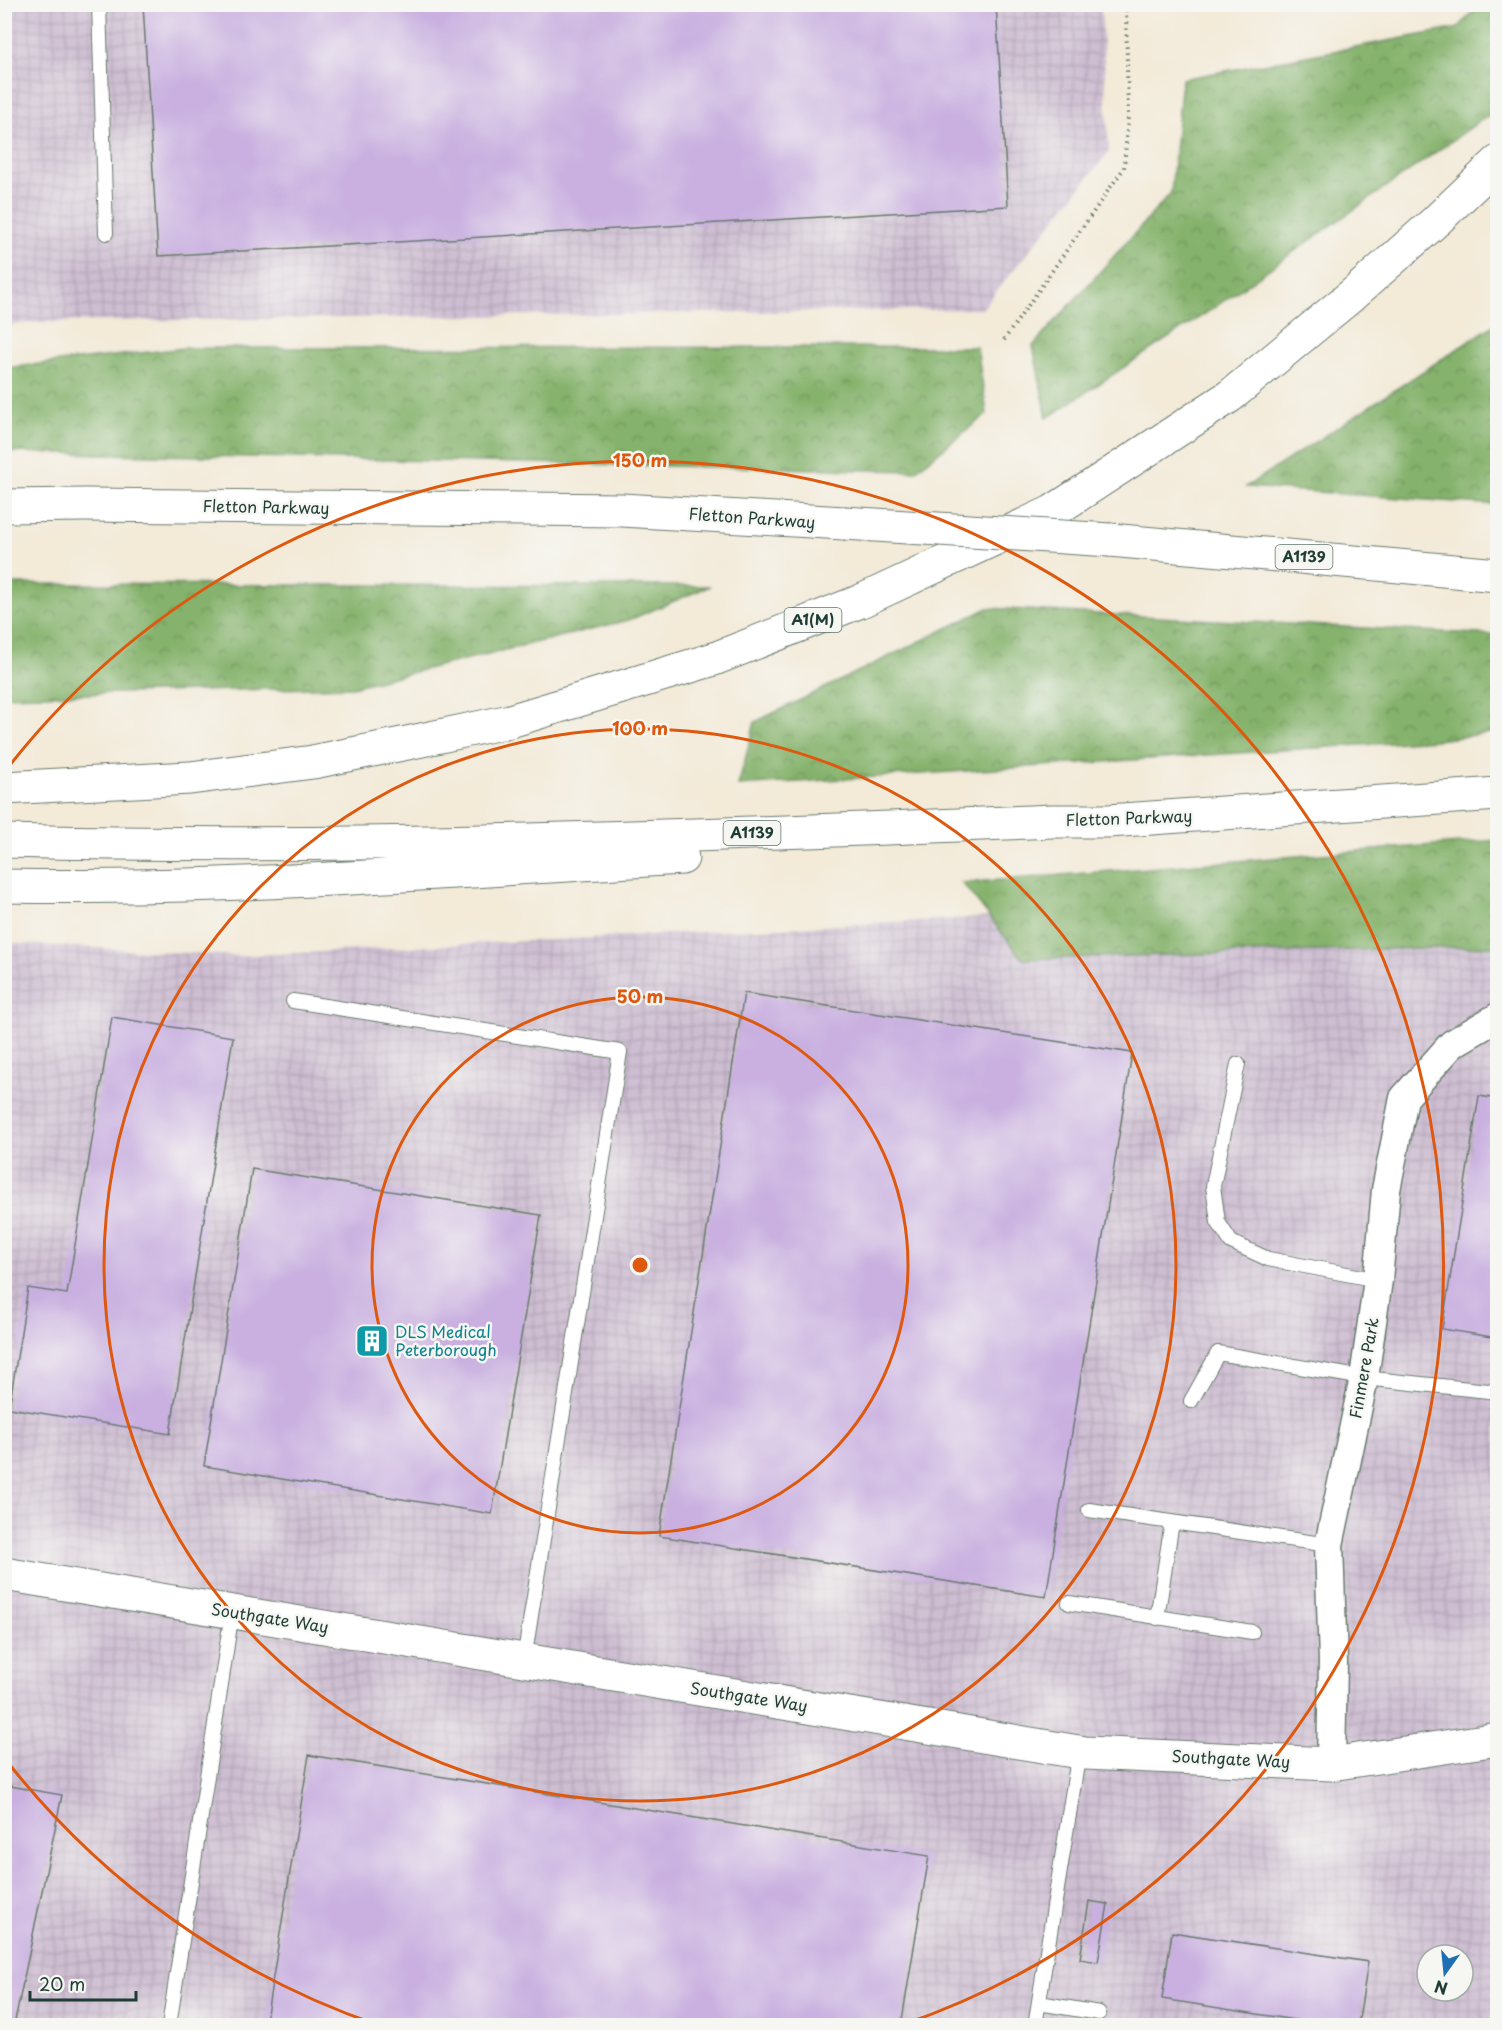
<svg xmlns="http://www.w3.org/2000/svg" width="1502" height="2030" viewBox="0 0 1502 2030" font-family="'Playpen Sans',sans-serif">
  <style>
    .industrial { fill: url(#industrial-grid); fill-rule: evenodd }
    .forest { fill: url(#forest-crowns); stroke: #527850; stroke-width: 1.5 }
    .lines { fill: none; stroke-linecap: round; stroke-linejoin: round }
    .stream { stroke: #55bed2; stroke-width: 10 }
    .building { fill: #c9b0e0 }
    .lane-casing { stroke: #697a6d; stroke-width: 16 }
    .street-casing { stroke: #697a6d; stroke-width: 31 }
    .secondary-casing { stroke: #697a6d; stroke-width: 35 }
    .highway-casing { stroke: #697a6d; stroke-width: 35 }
    .path { stroke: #697a6d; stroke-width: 4; stroke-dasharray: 1.5 4.5; stroke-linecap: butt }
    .lane { stroke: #fff; stroke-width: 14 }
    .street { stroke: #fff; stroke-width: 28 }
    .secondary { stroke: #fff; stroke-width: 33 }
    .highway { stroke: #fff; stroke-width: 33 }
    .highway-bridge-casing { stroke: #697a6d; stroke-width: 35; stroke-linecap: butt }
    .highway-bridge { stroke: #fff; stroke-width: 33 }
    .ring { fill: none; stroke: #de580e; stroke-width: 3 }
    .labels { text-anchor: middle; stroke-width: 5; stroke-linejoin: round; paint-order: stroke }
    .shield { fill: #f6f6f2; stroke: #60746d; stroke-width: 1.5 }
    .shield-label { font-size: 15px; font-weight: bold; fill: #1f3d34 }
    .street-label { font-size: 16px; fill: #1f3d34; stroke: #f6f6f2 }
    .culture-label { font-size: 16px; fill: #0d838f; stroke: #f6f6f2; text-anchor: start }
    .centre { fill: #de580e; stroke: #f6f6f2; stroke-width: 3 }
    .ring-label { font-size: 18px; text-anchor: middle; font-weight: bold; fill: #de580e; stroke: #f6f6f2; stroke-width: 5; stroke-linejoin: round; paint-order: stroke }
  </style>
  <defs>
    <pattern id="industrial-grid" width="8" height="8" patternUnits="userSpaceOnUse" patternTransform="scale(1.5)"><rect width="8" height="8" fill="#cebed2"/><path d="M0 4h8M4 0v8" fill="none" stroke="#b0a4b5"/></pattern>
    <pattern id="forest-crowns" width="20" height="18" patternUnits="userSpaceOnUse" patternTransform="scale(1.5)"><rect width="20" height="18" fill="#85b26c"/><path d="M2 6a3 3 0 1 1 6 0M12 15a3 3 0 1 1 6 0" fill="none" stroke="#6c925a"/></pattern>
  </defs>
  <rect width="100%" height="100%" fill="#f6f6f2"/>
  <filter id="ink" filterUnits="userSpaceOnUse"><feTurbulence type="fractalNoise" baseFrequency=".0167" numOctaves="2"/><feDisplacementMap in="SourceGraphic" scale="12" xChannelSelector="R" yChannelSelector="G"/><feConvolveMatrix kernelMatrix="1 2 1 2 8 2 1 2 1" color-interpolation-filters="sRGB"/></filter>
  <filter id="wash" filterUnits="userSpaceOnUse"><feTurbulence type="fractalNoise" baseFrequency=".008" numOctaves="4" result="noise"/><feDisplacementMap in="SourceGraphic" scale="24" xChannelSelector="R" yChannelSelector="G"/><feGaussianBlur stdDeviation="1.35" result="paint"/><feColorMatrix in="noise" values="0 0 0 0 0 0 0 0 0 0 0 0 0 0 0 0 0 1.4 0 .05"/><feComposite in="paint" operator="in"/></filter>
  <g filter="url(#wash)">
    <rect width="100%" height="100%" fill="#f3ead8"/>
    <path class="industrial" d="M5 5H1101L1109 152 982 309 43 322 5 325Z
      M1497 901V2025H5L4 943 239 956 1241 904ZM1427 1955H1463V1991H1427Z"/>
    <path class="forest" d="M1479 5H1497V109L1208 312 1047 418 1033 346 1171 193 1182 79 1458 28Z
      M1497 323V505L1246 487Z
      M977 347 987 414 915 471 5 452V368L185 348Z
      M5 584 710 586 629 620 352 687 5 696Z
      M988 608 1497 635V732L1437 740 738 786 755 722Z
      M1497 840V946L1023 959 962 883Z"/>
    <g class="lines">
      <path class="stream" d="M1425 4H1428"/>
    </g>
    <g id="blocks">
      <path class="building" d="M143 4H996L1008 206 158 256Z
        M744 993 1132 1053 1046 1597 659 1536Z
        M112 1017 233 1037 170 1434 9 1408 28 1288 67 1294Z
        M1479 1096 1498 1099V1338L1442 1329Z
        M252 1169 541 1215 492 1514 204 1466Z
        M309 1755 929 1856 901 2026H265Z
        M4 1785 62 1795 14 2026H4Z
        M1089 1901 1108 1904 1098 1962 1080 1959Z
        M1172 1932 1368 1962 1358 2026H1333L1162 1999Z"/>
    </g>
  </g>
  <g filter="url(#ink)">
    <use href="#blocks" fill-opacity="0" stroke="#697a6d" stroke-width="1.5"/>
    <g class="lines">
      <defs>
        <path id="lane" d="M99 4 106 233
          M293 1001 620 1052 524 1660
          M1238 1064 1213 1186 1218 1222 1231 1242 1268 1259 1378 1280
          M1191 1401 1218 1353 1364 1378 1498 1392
          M1089 1510 1329 1545
          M1069 1603 1252 1632
          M1157 1618 1172 1522
          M1039 2003 1099 2013
          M169 2026 232 1612
          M1035 2026 1079 1752"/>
        <path id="street" d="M1331 1764 1333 1662 1329 1545 1364 1378 1378 1280 1386 1190 1404 1098 1452 1044 1498 1017"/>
        <path id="secondary" d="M4 1574 1085 1753 1331 1764 1498 1739"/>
        <path id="highway" d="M4 506 86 505 622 510 844 523
          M1110 540 1498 575
          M4 788 190 778 313 762 412 742 510 721 714 659 861 601 1052 512 1230 396 1351 296 1436 221 1498 162
          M4 841C354 850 703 836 1052 821H1108L1498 794
          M4 886C231 890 456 871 682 858"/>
      </defs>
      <use href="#lane" class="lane-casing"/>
      <use href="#street" class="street-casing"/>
      <use href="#secondary" class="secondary-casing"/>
      <use href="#highway" class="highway-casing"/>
      <path class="path" d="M1004 340 1124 168 1128 118 1126 4"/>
      <use href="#lane" class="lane"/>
      <use href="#street" class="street"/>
      <use href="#secondary" class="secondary"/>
      <use href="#highway" class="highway"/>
      <defs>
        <path id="highway-bridge" d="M844 523 1110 540"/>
      </defs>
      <use href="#highway-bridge" class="highway-bridge-casing"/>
      <use href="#highway-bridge" class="highway-bridge"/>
    </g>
  </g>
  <g class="ring">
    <circle cx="640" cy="1265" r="268"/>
    <circle cx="640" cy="1265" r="536"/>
    <path d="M378 2025A804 804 0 0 1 6 1760M6 770A804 804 0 1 1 902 2025"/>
  </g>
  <defs>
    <symbol id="building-square" viewBox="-11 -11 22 22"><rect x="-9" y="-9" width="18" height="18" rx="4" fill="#0f9aa8" stroke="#f6f6f2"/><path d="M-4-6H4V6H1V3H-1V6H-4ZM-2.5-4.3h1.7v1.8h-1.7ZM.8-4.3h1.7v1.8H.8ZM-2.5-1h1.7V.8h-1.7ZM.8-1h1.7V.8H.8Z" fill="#fff"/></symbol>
  </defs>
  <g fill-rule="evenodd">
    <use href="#building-square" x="353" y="1322" width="38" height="38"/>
  </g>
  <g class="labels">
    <g class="shield">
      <rect x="1275.5" y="545" width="57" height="24" rx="4.5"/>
      <rect x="784.5" y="608" width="57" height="24" rx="4.5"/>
      <rect x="723.5" y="821" width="57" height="24" rx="4.5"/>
    </g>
    <g class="shield-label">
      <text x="1304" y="562">A1139</text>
      <text x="813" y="625">A1(M)</text>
      <text x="752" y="838">A1139</text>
    </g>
    <g class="street-label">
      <text transform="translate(266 507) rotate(1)" y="6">Fletton Parkway</text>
      <text transform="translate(752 518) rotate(4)" y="6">Fletton Parkway</text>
      <text transform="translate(1129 818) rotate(-2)" y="6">Fletton Parkway</text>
      <text transform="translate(1364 1368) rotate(-80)" y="6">Finmere Park</text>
      <text transform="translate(270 1618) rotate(9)" y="6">Southgate Way</text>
      <text transform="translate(749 1697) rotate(9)" y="6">Southgate Way</text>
      <text transform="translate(1231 1759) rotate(3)" y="6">Southgate Way</text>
    </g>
    <g class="culture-label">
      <text x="395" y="1338">DLS Medical<tspan x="395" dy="18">Peterborough</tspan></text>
    </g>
  </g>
  <circle cx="640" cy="1265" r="9" class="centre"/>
  <g class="ring-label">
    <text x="640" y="467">150 m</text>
    <text x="640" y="735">100 m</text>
    <text x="640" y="1003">50 m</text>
  </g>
  <rect width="1502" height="2030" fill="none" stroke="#f6f6f2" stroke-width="24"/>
  <g transform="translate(1445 1973) rotate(195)"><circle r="28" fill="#f6f6f2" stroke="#a0aca6" stroke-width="1.5"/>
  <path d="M0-4.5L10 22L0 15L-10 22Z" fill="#1f6fb2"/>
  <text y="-9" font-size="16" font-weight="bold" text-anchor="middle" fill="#1f3d34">N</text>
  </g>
  <path d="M30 1991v9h106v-9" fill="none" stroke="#1f3d34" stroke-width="3"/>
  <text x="39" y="1991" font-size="18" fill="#1f3d34" stroke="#f6f6f2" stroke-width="4.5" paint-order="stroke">20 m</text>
</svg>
